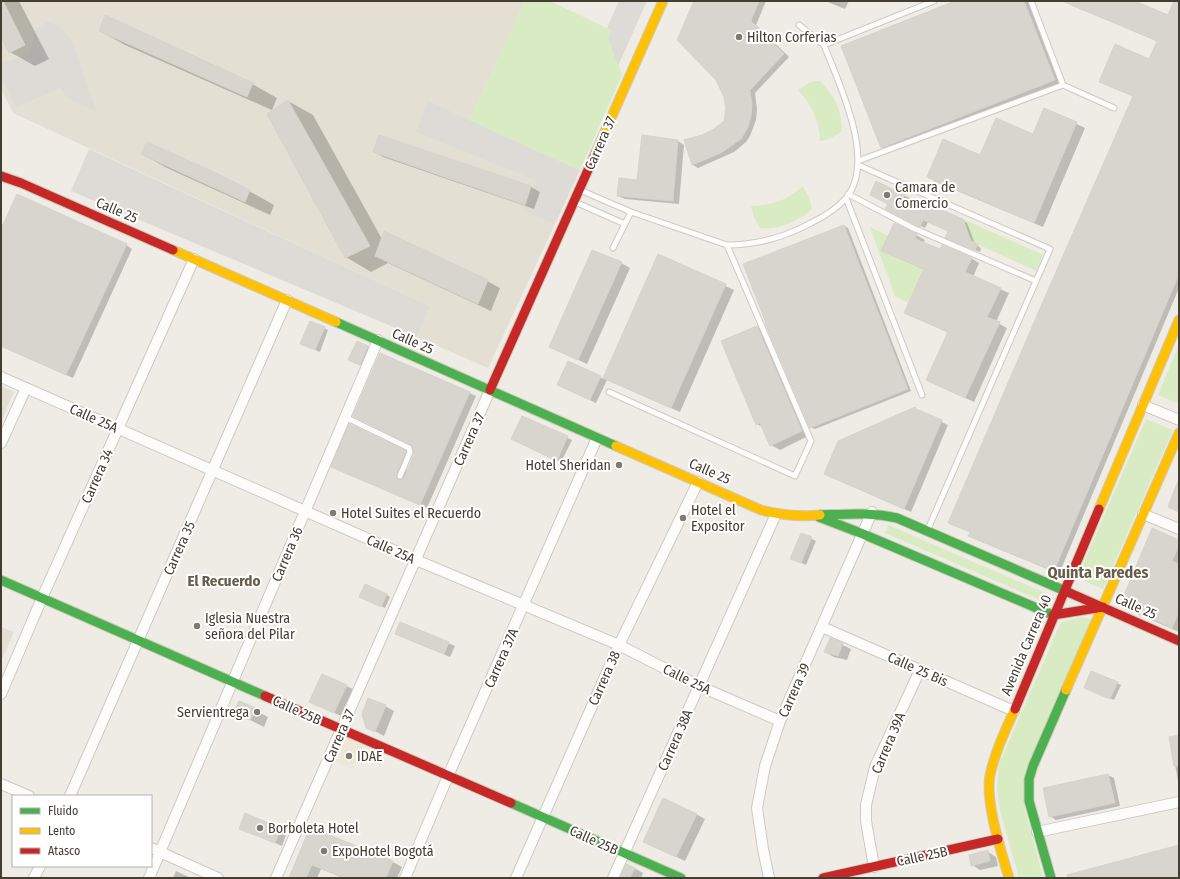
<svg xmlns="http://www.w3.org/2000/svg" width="1180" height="879" viewBox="0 0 1180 879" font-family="'Fira Sans Condensed',sans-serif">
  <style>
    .residential { fill: #e3dfd2 }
    .education { fill: #ede9d6 }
    .green { fill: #d8ebc3 }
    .parking { fill: #dddbd6 }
    .shadow { fill: #0003 }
    .building { fill: #d7d5ce; stroke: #d6d3cb }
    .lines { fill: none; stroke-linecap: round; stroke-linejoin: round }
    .lane-casing { stroke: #cccac3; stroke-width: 7 }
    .street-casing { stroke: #cccac3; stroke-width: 12 }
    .fast-casing { stroke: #cecabb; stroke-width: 11 }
    .slow-casing { stroke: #cecabb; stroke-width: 11 }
    .jam-casing { stroke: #cecabb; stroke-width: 11 }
    .lane { stroke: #fcfcfb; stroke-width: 5 }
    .street { stroke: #fcfcfb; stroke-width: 10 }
    .fast { stroke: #4caf50; stroke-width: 9 }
    .slow { stroke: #ffc107; stroke-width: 9 }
    .jam { stroke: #c62828; stroke-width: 9 }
    .poi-dot { fill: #807b71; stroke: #fff; stroke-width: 1.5 }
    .labels { text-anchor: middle; stroke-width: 4; stroke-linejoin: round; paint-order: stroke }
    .poi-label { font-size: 14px; fill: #443e32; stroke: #fff; text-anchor: start }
    .street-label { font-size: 14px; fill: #443e32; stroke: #fff }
    .neighbourhood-label { font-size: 15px; font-weight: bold; fill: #675d48; stroke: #fff }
    .quarter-label { font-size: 16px; font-weight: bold; fill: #675d48; stroke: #fff }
  </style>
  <rect width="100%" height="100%" fill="#eeece5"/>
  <path class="residential" d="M1 1H525L469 120 580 170 488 368 417 337 430 306 13 113 1 89Z
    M1 386 14 392 1 421Z
    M1 627 14 632 1 662Z"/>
  <path class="education" d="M348 739 364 746 353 769 336 762 345 741Z"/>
  <path class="green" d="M525 1H550L611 30 608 38 622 75 580 170 551 158 469 120Z
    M815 81H820C834 94 842 111 842 131 836 136 828 140 820 141 819 121 812 104 798 90L809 83Z
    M803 186 809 197 812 209C797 222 779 230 760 228L754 217 751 206C771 206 788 200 803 186Z
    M905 195 921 201 914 216 898 209Z
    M963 219 1043 255 1036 271 956 234Z
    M870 227 888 236 882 251 910 263 920 241 934 247 909 303 895 296Z
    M1179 345V404L1158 395Z
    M1146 419 1173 430 1103 589 1077 578Z
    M888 525 1043 592 1040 600 885 533Z
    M1082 617 1092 620 1024 806 1043 878H1019L1000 811 997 788 999 764 1061 622Z"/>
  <path class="parking" d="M619 1H647L618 66 608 38 611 30 607 28Z
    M48 22 60 26 72 41 97 113 66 96 60 88 16 107 1 76V63L29 55 33 42 35 29Z
    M428 101 551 158 580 170 555 224 524 211 537 181 416 132Z
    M89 149 430 306 417 337 71 191Z"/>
  <path class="shadow" d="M1 1H19L49 59 35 66 10 52 1 35Z
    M695 1H766L756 25 789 57 755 93 757 109 756 120 750 136 746 142 734 152 698 168 693 165 686 140 709 133 724 122 727 103Z
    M825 1H849L845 9Z
    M958 1H1028L1060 83 887 151 882 148Z
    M1062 1H1132L1168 16 1175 1H1179V288L1059 574 975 539 969 536 971 532 955 525 1158 41Z
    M100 31 252 84 277 98 272 110 125 45Z
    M288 101 313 115 382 239 487 281 500 288 491 311 388 263 371 272 346 257Z
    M1045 109 1085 128 1043 227 936 182 928 177 1034 135Z
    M380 136 531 187 540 192 534 209 383 157 374 152Z
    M678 141 684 145 679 204 625 199 618 196 638 181Z
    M142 154 249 191 274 205 270 215 167 168Z
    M905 196 909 198 903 210 962 220 967 223 975 244 981 248 980 252 951 240 949 231 928 222 925 228 891 211Z
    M844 226 848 228 911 391 815 429 810 427Z
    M1 231 126 245 132 249 73 378 1 346Z
    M916 235 925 240 923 243 940 251 971 258 979 263 973 277 1009 293 996 322 1007 328 974 402 927 380 949 333 905 312 925 270 891 255Z
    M659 256 734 290 680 412 607 380 596 403 565 388 569 362 604 379Z
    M621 263 630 268 587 364 550 347Z
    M757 327 766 332 810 435 780 450 771 445 764 428 757 424Z
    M324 328 328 330 320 352 306 346Z
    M357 342 372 349 365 366 353 362Z
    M380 354 476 396 427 508 339 470 405 452 411 455 406 470 407 471 415 454Z
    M922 413 948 425 911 512 825 474Z
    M522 417 572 440 561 462 516 441Z
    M802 534 816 541 806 565 795 560Z
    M1179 541V632L1133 612 1121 605Z
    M386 594 390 597 385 608 365 599Z
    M396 634 448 643 455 646 450 657Z
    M830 639 851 649 847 660 834 657 825 652Z
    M1117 683 1121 685 1114 700 1089 689Z
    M346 686 353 689 341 716 310 702Z
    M239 702 268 717 264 727 234 712Z
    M385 706 394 711 384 736 367 727Z
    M1179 736V786L1170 738Z
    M1108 775 1114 778 1120 806 1056 820 1050 816Z
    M696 814 705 819 685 861 653 846Z
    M240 828 281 829 287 832 282 846Z
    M988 852 996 857 998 866 980 870 972 865Z
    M299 859 393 862 402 867 397 878H343L321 869 317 878H290Z
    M634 868 643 873 641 878H621Z
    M176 871 191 878H173Z"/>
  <path class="building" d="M1 1H3L25 45 9 53 1 37Z
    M694 1H759L751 21 784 54 750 90 752 105 751 116 748 127 741 139 721 153 692 165 684 140 702 135 714 129 724 121 726 109 724 97 716 80 677 40Z
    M955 1H1024L1055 80 881 148 841 46Z
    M1062 1H1135L1168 15 1174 1H1179V274L1054 571 968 536 970 532 948 523 1038 313 1133 96 1099 82 1115 44 1149 59 1157 41Z
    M105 15 253 83 247 97 99 31Z
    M288 100 370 246 345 258 267 114Z
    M1044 108 1077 122 1034 223 927 177 943 139 980 155 996 118 1033 134Z
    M379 135 531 186 525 205 373 152Z
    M642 135 678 140 673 201 617 196 619 178 637 180Z
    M147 142 216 173 250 190 245 202 141 154Z
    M876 181 905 195 897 211 921 201 963 219 971 241 978 244 975 250 945 238 948 231 923 220 920 227 885 209 888 204 870 195Z
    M17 194 127 244 66 375 1 346V229Z
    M894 223 917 234 915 238 920 241 940 249 942 245 972 258 965 272 1001 288 987 317 1000 322 965 398 926 380 948 332 904 313 924 269 881 251Z
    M844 225 908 389 810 428 765 323H766L743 264Z
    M384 231 488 280 478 304 375 256Z
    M592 250 622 262 578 360 549 347Z
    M658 254 726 284 671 408 603 378Z
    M310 321 325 327 315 350 300 344Z
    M757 326 802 431 770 446 760 423 756 425 721 341Z
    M357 341 368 346 360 365 348 360Z
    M380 353 470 392 420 505 331 467 349 424 406 451 396 476 399 480 404 478 414 454 412 445 353 416Z
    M568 361 601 376 590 400 557 385Z
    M915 407 916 409 942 420 904 509 824 474 838 441Z
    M522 416 568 436 557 461 511 439Z
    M1178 481H1179V512L1168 507Z
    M1152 528 1179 540V546L1172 561 1179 564V612L1172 628 1120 605Z
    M801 533 812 537 801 563 790 559Z
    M365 584 387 594 381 607 359 597Z
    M400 622 449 642 444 654 395 634Z
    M830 638 843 643 838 656 824 652Z
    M1091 671 1118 682 1110 699 1084 688Z
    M322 674 347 685 334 713 309 702Z
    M368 698 386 705 375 732 366 728 362 714Z
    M239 701 256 708 250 720 233 713Z
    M1179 735V766H1174L1169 737Z
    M1108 774 1115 803 1049 817 1043 788Z
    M663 798 697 814 676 857 643 842Z
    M245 813 281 828 275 843 239 829Z
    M310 827 393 861 386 878H346L312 865 306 878H289Z
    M1179 845V878H1068L1067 875Z
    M988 850 990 861 971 866 969 855Z
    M626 864 635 868 630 878H620Z"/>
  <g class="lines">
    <defs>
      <path id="lane" d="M1031 1 1063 85
        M799 25 824 45
        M858 161 1063 85 1114 108
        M858 165 1050 249 928 529
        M580 190 631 212 727 245
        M848 194 913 228 1036 281
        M846 198 922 395
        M575 202 625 224
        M613 248 631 212
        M609 392 795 476 811 441 727 245C756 245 785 237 811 223 823 217 837 209 846 198 877 161 839 84 824 45L934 1
        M345 417 409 448 410 452 400 476"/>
      <path id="street" d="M1 377 416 560 619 645 699 686 780 721
        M1143 405 1179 420
        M1 443 26 388
        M1143 514 1179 529
        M822 627 1014 711
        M1 694 42 598 194 259
        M1 784 29 796
        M70 796 287 300
        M1037 832 1179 802
        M151 848 218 878
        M874 867 866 821V805L875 767 920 670
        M34 878 40 866
        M149 878 378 340
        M276 878 490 390
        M405 878 448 776 597 438
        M516 878 619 645 698 482
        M613 878 776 514
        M769 878 763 849 757 808 765 766 780 721 872 512"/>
      <path id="fast" d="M336 322 616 446
        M820 515C847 514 871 512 897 518L1070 593
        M819 517 863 534 1053 615
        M1 580 265 696
        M511 803 681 878
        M1051 878 1029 801V779L1033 766 1066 690"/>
      <path id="slow" d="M596 152 663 1
        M173 250 336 322
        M616 446 761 510C781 515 800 517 820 515
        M1099 509 1179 320
        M1066 690 1179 433
        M1009 878C1001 851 985 802 990 775 995 752 1005 731 1015 709"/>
      <path id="jam" d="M1 176 21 183 173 250
        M490 390 596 152
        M1070 593 1179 641
        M1053 615 1103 607
        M265 696 511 803
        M1015 709 1099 509
        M823 878 998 839"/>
    </defs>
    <use href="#lane" class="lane-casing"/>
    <use href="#street" class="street-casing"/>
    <use href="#fast" class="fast-casing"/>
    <use href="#slow" class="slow-casing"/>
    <use href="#jam" class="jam-casing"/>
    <use href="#lane" class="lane"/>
    <use href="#street" class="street"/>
    <use href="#fast" class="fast"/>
    <use href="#slow" class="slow"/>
    <use href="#jam" class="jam"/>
  </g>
  <g class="poi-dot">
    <circle cx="739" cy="37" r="4"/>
    <circle cx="887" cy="195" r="4"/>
    <circle cx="619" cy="465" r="4"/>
    <circle cx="333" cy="513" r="4"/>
    <circle cx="683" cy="518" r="4"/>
    <circle cx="197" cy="626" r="4"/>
    <circle cx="257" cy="712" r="4"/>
    <circle cx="349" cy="756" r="4"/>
    <circle cx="260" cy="828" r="4"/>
    <circle cx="324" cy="851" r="4"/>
  </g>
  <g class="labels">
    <g class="poi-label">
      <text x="747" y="42">Hilton Corferias</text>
      <text x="895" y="192">Camara de<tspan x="895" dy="16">Comercio</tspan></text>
      <text x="611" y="470" text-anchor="end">Hotel Sheridan</text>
      <text x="691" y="515">Hotel el<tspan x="691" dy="16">Expositor</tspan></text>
      <text x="341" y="518">Hotel Suites el Recuerdo</text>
      <text x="205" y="623">Iglesia Nuestra<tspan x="205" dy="16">señora del Pilar</tspan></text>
      <text x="249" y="717" text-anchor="end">Servientrega</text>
      <text x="357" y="761">IDAE</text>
      <text x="268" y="833">Borboleta Hotel</text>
      <text x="332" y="856">ExpoHotel Bogotá</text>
    </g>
    <g class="street-label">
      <text transform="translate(600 143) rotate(-66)" y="5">Carrera 37</text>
      <text transform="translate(117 210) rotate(23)" y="5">Calle 25</text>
      <text transform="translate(413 341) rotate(24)" y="5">Calle 25</text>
      <text transform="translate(94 418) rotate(24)" y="5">Calle 25A</text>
      <text transform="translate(469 439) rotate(-66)" y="5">Carrera 37</text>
      <text transform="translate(710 471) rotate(24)" y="5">Calle 25</text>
      <text transform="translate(97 476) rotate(-66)" y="5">Carrera 34</text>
      <text transform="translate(179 548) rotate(-66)" y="5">Carrera 35</text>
      <text transform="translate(391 549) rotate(24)" y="5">Calle 25A</text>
      <text transform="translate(287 554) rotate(-67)" y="5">Carrera 36</text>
      <text transform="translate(1136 606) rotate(24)" y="5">Calle 25</text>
      <text transform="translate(1026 645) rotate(-67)" y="5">Avenida Carrera 40</text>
      <text transform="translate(501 658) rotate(-66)" y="5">Carrera 37A</text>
      <text transform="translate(918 669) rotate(24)" y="5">Calle 25 Bis</text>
      <text transform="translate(604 678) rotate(-66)" y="5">Carrera 38</text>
      <text transform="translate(687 679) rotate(26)" y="5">Calle 25A</text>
      <text transform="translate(794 690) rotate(-66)" y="5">Carrera 39</text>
      <text transform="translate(297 710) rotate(24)" y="5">Calle 25B</text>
      <text transform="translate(339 736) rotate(-66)" y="5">Carrera 37</text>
      <text transform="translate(675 740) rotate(-66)" y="5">Carrera 38A</text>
      <text transform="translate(888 743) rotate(-67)" y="5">Carrera 39A</text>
      <text transform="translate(594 840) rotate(24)" y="5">Calle 25B</text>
      <text transform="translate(922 856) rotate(-12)" y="5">Calle 25B</text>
    </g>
    <g class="neighbourhood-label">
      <text x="224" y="586">El Recuerdo</text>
    </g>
    <g class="quarter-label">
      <text x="1098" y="578">Quinta Paredes</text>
    </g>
  </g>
  <rect width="1180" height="879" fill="none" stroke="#443e32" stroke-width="4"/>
  <rect x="12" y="795" width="140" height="72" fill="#ffffff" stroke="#b4b2ad"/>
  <rect x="20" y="808" width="20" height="6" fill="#4caf50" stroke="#b4b2ad"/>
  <text x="48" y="815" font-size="12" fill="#443e32">Fluido</text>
  <rect x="20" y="828" width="20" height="6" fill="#ffc107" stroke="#b4b2ad"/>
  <text x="48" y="835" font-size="12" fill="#443e32">Lento</text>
  <rect x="20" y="848" width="20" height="6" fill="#c62828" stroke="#b4b2ad"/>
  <text x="48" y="855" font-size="12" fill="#443e32">Atasco</text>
</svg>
